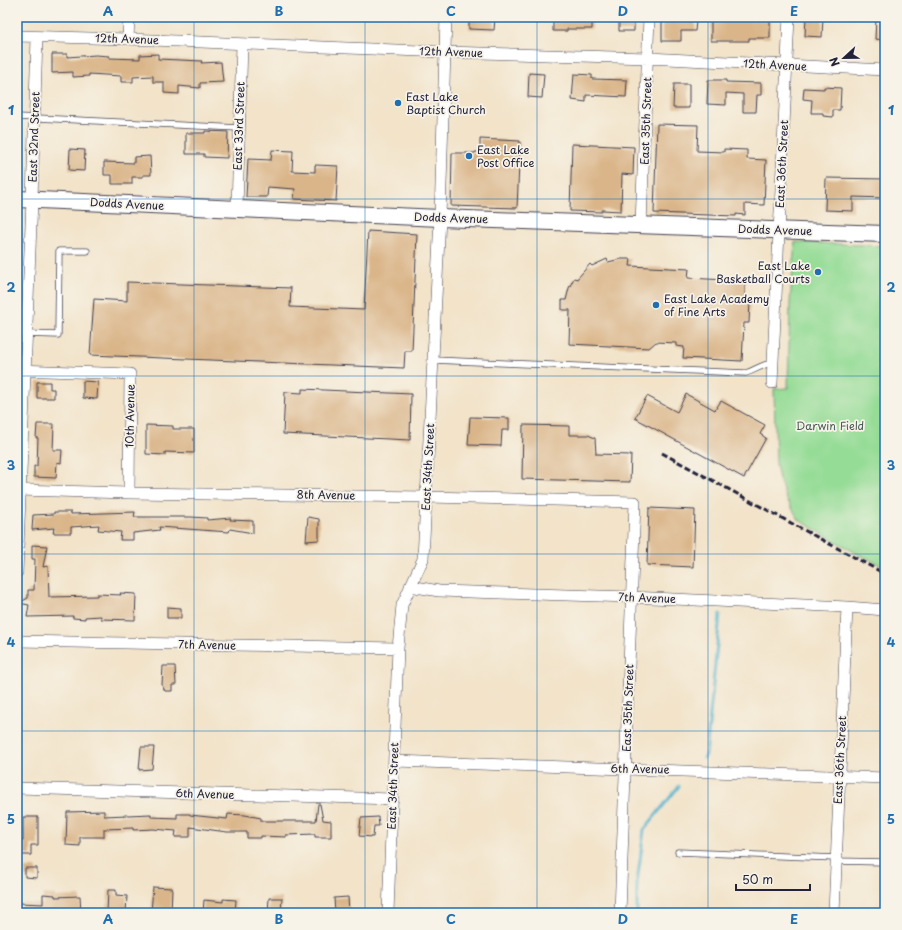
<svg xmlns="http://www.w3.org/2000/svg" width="902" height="930" viewBox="0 0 902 930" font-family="'Playpen Sans',sans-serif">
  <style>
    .green { fill: #95dc96; stroke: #5c7f68 }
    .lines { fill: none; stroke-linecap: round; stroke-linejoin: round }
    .stream { stroke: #4aafc9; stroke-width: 3 }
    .building { fill: #dab589 }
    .lane-casing { stroke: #413f50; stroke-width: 7 }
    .street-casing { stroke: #413f50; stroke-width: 12 }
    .secondary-casing { stroke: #413f50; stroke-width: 18 }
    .lane { stroke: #fff; stroke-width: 5.5 }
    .street { stroke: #fff; stroke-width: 11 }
    .secondary { stroke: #fff; stroke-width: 16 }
    .rail { stroke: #22223b; stroke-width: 3; stroke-dasharray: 6 3; stroke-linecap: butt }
    .grid { fill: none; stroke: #1f6fb2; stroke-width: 1; stroke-opacity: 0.55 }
    .poi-dot { fill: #1f6fb2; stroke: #f7f3e8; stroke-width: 1.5 }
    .labels { text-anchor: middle; stroke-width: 3.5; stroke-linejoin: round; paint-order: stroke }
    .street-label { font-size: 11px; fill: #22223b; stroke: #f7f3e8 }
    .poi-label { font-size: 11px; fill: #22223b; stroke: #f7f3e8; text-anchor: start }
    .park-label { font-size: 11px; fill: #445a56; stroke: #f7f3e8 }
    .neatline { fill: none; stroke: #1f6fb2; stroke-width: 1.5 }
    .grid-label { font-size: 13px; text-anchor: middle; font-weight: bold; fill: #1f6fb2 }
  </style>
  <rect width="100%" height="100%" fill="#f7f3e8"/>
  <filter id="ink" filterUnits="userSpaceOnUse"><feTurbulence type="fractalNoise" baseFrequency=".025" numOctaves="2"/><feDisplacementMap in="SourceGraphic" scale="8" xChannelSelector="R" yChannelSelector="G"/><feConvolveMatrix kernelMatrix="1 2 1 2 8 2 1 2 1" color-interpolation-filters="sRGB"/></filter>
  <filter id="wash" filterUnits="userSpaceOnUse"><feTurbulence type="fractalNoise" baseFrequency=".012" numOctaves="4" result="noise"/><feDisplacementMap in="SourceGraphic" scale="16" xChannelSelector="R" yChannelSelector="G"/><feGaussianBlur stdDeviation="0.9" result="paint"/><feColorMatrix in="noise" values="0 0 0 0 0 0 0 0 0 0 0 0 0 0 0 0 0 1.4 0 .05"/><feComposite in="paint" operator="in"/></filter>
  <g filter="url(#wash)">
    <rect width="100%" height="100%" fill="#f2e3c9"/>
    <path class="green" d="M795 242 885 246V567L856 553 799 520 786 498 779 479 776 464 774 389 788 388 790 303Z"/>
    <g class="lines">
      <path class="stream" d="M704 758 706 755 720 614
        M637 913V883L644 830 679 786"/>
    </g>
    <g id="blocks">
      <path class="building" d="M469 17 495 18 494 30 469 29Z
        M553 17H592V29H567V31H553Z
        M619 17H634V31H619Z
        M711 17H770V38H749V41H711Z
        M806 17H823L822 37 805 36Z
        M876 17H885V40L875 39Z
        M662 20 696 21 695 31H681V41H662Z
        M52 54H67V57L96 55 109 56V58L140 59V55L158 54V59L202 61 201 63 221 62 223 82 200 83V88L179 86V94L164 93V82H153V76L133 77V82H121V76L89 74V76L73 77V72L52 73Z
        M529 73 544 74 542 98 528 97Z
        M574 74 592 75V79L627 80 626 97 586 95V102L572 100Z
        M708 80H726V82L761 83V95H757L756 112H743V94L726 93V105L707 104Z
        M674 84H689V108H673Z
        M824 87 841 88 840 110H833V117L823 116V113H811L812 100 803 99 804 88 824 89Z
        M657 124 698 125 697 151 724 152V149L747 150V159L766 160 764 205 745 204V215L736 214V216L654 213Z
        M205 131 228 132 227 158 204 157V154H186V133H205Z
        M480 139 520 141 517 208 451 206 452 153H475V152H480Z
        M572 144 634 147 633 175 622 174 621 211 602 210V212L570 211Z
        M70 149 85 150 84 171 69 170Z
        M272 150 293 151 292 171 315 172V165L338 166 336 201 294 199 295 189 268 187 267 197H246L248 159 271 160Z
        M150 156 151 175H143V177H132V184H112V175H104V162L134 163V157Z
        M826 178 885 179V198L853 197V211L825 210Z
        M368 231 417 234 412 351H405L404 368 90 355 94 299 127 301V282L291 288 290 307 364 310Z
        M607 259 608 262 621 259H631L630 266 689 269 688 278 745 281V300H750L749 323H744L742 361 683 358 684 347 676 346V343L656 342 649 348 569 344 570 310H562V300H566L569 288 574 278 577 279 590 264 592 266Z
        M83 381 98 382 97 399 83 398Z
        M37 382H50V389H54V398H37Z
        M302 389 411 394 410 440 283 434 285 392 302 393Z
        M686 394 715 410 721 401 765 425 760 434 766 438 744 478 635 418 647 396 677 412Z
        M470 417 509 418V430H502L501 446 468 445Z
        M37 424H54L53 450H62L61 463 57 462 56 478 34 477V466H37L38 438H36Z
        M146 425 173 426V429H194V453L165 452V455L146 454Z
        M523 425 569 426V435H588L595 438 596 454 631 455 630 482 522 479Z
        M649 508 695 510 693 567 647 565Z
        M54 512H71V514L135 512 134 517H191L207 518V520L231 518 230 520 253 521V533L230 529 229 532 159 527 160 530 133 533V540H120L121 532 98 530 99 525 71 527V533H53L54 528 32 530 33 515 54 514Z
        M308 517 319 519V540L306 541Z
        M32 545 47 546 43 567 48 566 49 597 97 596V594L121 595 120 593 136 594 135 620 101 619V616L85 617V619L73 618V616L27 617 29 605 19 603 28 598V590H34L35 559H32Z
        M167 607 181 608V618H167Z
        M163 666H175L176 685H172V691H165L162 685Z
        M141 747H154L152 769 139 770Z
        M318 804H320L323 820 331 821V837H315V834L286 835V837L261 836V838H247V832H227L190 827V837H175L176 831 153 829 133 830V828L104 829V837H80V846L66 845 67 812 104 811V816L151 814V817L177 818V814H190V815L227 819 228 814 245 815 261 818V821H316Z
        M23 817H38V845H31V855H19L18 841 23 840Z
        M378 817 379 826H374L373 837 359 836 361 818Z
        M25 868H37V878L25 877Z
        M153 887 172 888 171 913H151Z
        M108 890H116V895L127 896 126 913H107Z
        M43 894 55 895V897L80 896 81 913H19V903L43 904Z
        M348 897 349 913H335L334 898Z
        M269 898H282L281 913H268Z
        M223 899 236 900 235 913H203L204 900 223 902Z"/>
    </g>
  </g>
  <g filter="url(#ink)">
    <use href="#blocks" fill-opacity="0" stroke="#413f50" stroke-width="1"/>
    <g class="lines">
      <defs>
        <path id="lane" d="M17 117 239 128
          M26 334 58 335 59 251H87
          M433 360 746 373C756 370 762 364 773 363
          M678 852 836 858
          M836 861 885 862"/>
        <path id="street" d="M17 36 128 39 445 52 648 58 885 70
          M128 39 129 17
          M237 208 242 44
          M641 224 649 17
          M18 370 130 374 129 493
          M772 383 789 17
          M17 490 129 493 427 497 635 502 620 913
          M17 572 32 200 37 37
          M410 586 439 591 631 597 847 607 885 610
          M17 641 398 648
          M395 761 885 778
          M17 788 393 799
          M388 913 398 648 402 605 423 559 440 218 446 17
          M834 913 847 607"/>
        <path id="secondary" d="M17 199 440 218 885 234"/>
      </defs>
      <use href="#lane" class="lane-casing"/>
      <use href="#street" class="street-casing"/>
      <use href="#secondary" class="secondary-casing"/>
      <use href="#lane" class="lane"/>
      <use href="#street" class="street"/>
      <use href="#secondary" class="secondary"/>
      <path class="rail" d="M662 453 885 574"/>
    </g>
  </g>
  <path class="grid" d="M194 17V913M365 17V913M537 17V913M708 17V913M17 199H885M17 376H885M17 554H885M17 731H885"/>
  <g class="poi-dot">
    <circle cx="398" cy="103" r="4"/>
    <circle cx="469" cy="156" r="4"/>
    <circle cx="818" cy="272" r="4"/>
    <circle cx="656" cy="305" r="4"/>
  </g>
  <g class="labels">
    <g class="street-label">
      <text transform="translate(127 39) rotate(2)" y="4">12th Avenue</text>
      <text transform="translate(451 52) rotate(2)" y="4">12th Avenue</text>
      <text transform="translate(775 65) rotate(3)" y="4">12th Avenue</text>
      <text transform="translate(646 121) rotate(-88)" y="4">East 35th Street</text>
      <text transform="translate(239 126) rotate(-88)" y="4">East 33rd Street</text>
      <text transform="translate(34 137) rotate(-88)" y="4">East 32nd Street</text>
      <text transform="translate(782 164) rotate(-87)" y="4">East 36th Street</text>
      <text transform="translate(127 204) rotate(3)" y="4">Dodds Avenue</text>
      <text transform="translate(451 218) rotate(2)" y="4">Dodds Avenue</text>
      <text transform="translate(775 230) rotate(2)" y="4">Dodds Avenue</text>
      <text transform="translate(130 416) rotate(-89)" y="4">10th Avenue</text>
      <text transform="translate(428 467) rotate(-87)" y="4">East 34th Street</text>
      <text transform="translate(326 495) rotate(1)" y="4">8th Avenue</text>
      <text transform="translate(647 598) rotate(2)" y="4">7th Avenue</text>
      <text transform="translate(207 645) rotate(1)" y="4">7th Avenue</text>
      <text transform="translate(628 708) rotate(-88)" y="4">East 35th Street</text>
      <text transform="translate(840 760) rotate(-87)" y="4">East 36th Street</text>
      <text transform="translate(640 769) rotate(1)" y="4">6th Avenue</text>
      <text transform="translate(393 786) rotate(-88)" y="4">East 34th Street</text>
      <text transform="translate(205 794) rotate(2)" y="4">6th Avenue</text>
    </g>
    <g class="poi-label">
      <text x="406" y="101">East Lake<tspan x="406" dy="13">Baptist Church</tspan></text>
      <text x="477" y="154">East Lake<tspan x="477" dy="13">Post Office</tspan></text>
      <text x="810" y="270" text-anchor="end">East Lake<tspan x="810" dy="13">Basketball Courts</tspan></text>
      <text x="664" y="303">East Lake Academy<tspan x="664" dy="13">of Fine Arts</tspan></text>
    </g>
    <g class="park-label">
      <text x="830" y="430">Darwin Field</text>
    </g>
  </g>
  <rect width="902" height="930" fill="none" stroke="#f7f3e8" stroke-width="44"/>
  <g transform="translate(844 58) rotate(248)" stroke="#f7f3e8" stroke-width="3" paint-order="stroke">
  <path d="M0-3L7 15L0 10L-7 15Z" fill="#22223b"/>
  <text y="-6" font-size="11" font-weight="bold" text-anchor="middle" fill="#22223b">N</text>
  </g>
  <path d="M736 884v6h74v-6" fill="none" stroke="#22223b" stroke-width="2"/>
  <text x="742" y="884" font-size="12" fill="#22223b" stroke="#f7f3e8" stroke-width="3" paint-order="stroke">50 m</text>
  <rect x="22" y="22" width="858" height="886" class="neatline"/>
  <g class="grid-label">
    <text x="108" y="16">A</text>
    <text x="279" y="16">B</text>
    <text x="451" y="16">C</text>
    <text x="623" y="16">D</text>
    <text x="794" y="16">E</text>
    <text x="11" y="115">1</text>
    <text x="891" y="115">1</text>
    <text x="11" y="292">2</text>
    <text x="891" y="292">2</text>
    <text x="11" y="470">3</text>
    <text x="891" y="470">3</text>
    <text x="11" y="647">4</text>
    <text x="891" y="647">4</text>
    <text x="11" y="824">5</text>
    <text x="891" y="824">5</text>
    <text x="108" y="924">A</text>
    <text x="279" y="924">B</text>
    <text x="451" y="924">C</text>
    <text x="623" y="924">D</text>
    <text x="794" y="924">E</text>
  </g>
</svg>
